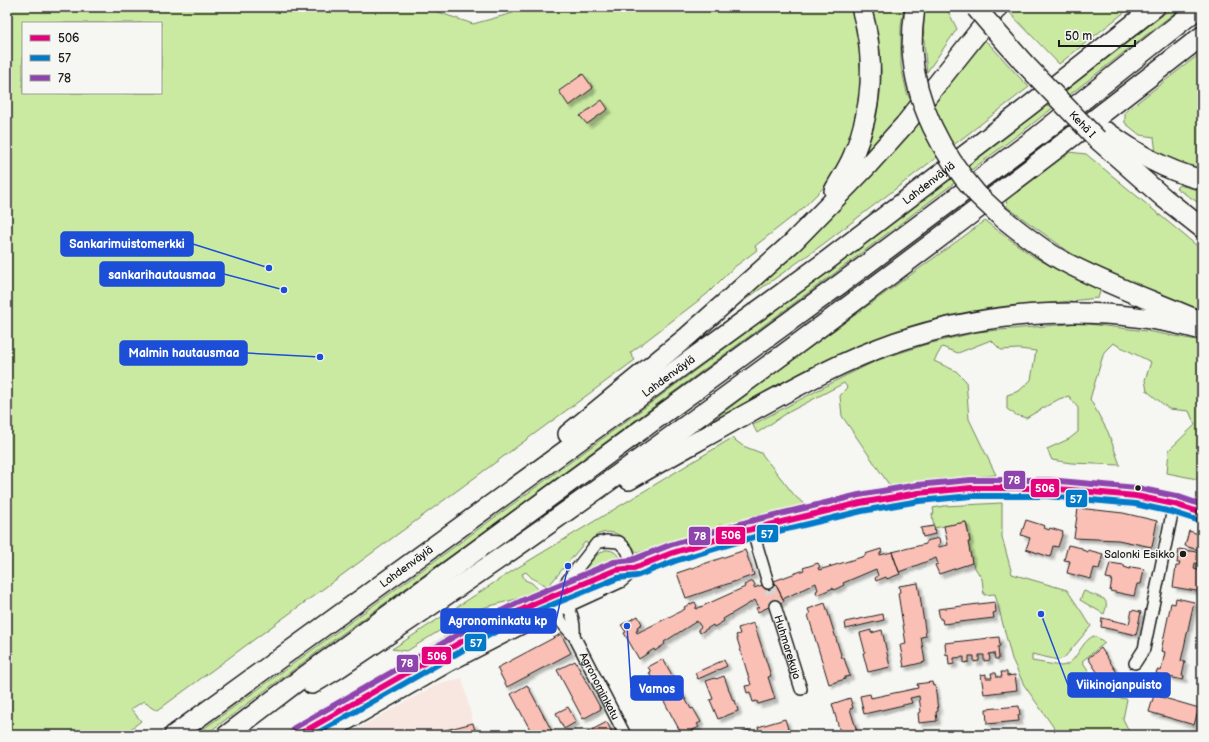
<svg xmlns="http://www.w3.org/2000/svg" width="1209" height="742" viewBox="0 0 1209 742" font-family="'Balsamiq Sans',sans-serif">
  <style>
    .built { fill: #f8e6e0 }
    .green { fill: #caeaa2; stroke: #73835f; fill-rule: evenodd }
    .building { fill: #fbc0b5; stroke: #1c1c1c; filter: url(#shadow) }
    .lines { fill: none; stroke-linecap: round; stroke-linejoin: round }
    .street-tunnel { stroke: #d5d5d2; stroke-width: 11; stroke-dasharray: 11 5.5; stroke-linecap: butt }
    .street-casing { stroke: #1c1c1c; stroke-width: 14 }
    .secondary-casing { stroke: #1c1c1c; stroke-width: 18 }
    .highway-casing { stroke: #1c1c1c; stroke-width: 22 }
    .street { stroke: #f6f6f2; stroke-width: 11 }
    .secondary { stroke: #f6f6f2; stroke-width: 15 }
    .highway { stroke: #f6f6f2; stroke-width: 19 }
    .highway-bridge-casing { stroke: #1c1c1c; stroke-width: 22; stroke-linecap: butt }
    .highway-bridge { stroke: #f6f6f2; stroke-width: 19 }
    .bus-1-casing { stroke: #f6f6f2; stroke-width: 9 }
    .bus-2-casing { stroke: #f6f6f2; stroke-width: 9 }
    .bus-3-casing { stroke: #f6f6f2; stroke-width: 9 }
    .bus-1 { stroke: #e5007d; stroke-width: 6 }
    .bus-2 { stroke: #007ac9; stroke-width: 6 }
    .bus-3 { stroke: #8e44ad; stroke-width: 6 }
    .bus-dot { fill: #1c1c1c; stroke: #f6f6f2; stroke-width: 1.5 }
    .labels { text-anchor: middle; stroke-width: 3; stroke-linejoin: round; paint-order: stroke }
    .street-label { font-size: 11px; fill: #1c1c1c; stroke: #f6f6f2 }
    .poi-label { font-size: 11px; fill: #1c1c1c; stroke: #f6f6f2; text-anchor: end }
    .leader { fill: none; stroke: #1d4ed8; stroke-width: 1.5 }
    .callout-dot { fill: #1d4ed8; stroke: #f6f6f2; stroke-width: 1.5 }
    .callout { fill: #1d4ed8; stroke: #1d4ed8; stroke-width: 1.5 }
    .callout-label { font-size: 12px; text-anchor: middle; font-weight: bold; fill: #fff }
    .line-badge { stroke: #f6f6f2; stroke-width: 1.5 }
    .badge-label { font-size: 11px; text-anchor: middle; font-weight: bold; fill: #fff }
  </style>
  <defs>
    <filter id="shadow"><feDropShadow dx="3.5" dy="3.5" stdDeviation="1" flood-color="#0004"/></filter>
  </defs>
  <rect width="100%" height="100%" fill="#f6f6f2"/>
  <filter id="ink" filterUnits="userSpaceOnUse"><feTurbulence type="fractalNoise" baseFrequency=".025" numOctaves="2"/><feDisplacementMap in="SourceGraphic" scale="8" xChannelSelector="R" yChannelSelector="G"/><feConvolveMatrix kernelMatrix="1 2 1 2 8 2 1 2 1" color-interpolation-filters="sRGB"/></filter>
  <g filter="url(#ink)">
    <path class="built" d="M462 678 476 735H346L438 684Z"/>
    <path class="green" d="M7 7H423L473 24 535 7H853L865 79 853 132 842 157 824 187 801 210 755 246 757 250 733 268 707 294 630 353 635 360 158 710 144 701 131 709 141 721 123 735H7ZM23 23H161V93H23Z
      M868 7H904L901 26V66L907 93 913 105 855 172Z
      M926 7H946L957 29 927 72C925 54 921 23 926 7Z
      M1012 7H1131L1059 64 1008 11Z
      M1173 7H1182L1027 128 835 273 466 545 331 642 205 735H195C408 580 622 426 833 268 947 183 1060 95 1173 7Z
      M980 36C998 51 1012 71 1029 87L951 147 929 102Z
      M1202 52V171L1156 154 1154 137 1140 135 1125 123V112Z
      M920 114 941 154 822 245 714 322Z
      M1069 152 1086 154 1202 250V313L1076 257 1007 207 1006 200Z
      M1179 185 1202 191V205L1176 188Z
      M985 221 1034 257 1081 281 1101 289 1098 298 997 309 937 320 859 346 708 427 707 425 779 370Z
      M1080 323 1146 331 1202 341V480L1167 473 1169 450 1195 425 1189 411 1169 409 1147 391 1145 380 1151 362 1113 343 1104 352 1090 399 1108 432 1120 465 1071 463 1052 460 1047 449 1069 439 1078 432V408L1069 396 1059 399 1026 418 1016 415 1007 409V395L1019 391 1031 380 1036 351 1019 349 1001 350 991 340 958 353 942 347 934 361 956 371 966 381 969 419 996 475 940 479 890 486 842 416 840 396 847 387 844 383 787 413 757 433 753 425 763 419 843 377 878 360 924 345 977 332Z
      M732 438 743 446 761 453 795 496 805 505 728 526 719 525 720 529 637 553C629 540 614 526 597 535 594 537 591 541 588 544L585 542 551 583 547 586 532 578 526 572 522 574 525 580 532 583 539 590 528 596 482 608 439 631 407 651 392 649 517 568Z
      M1002 503V537L1012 574 1067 590 1091 626 1064 658 1058 660 1032 654V661L1061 666C1077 665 1080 641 1094 636L1100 639 1105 643 1082 661 1105 696 1127 699 1123 719 1131 735H1059L1024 685 1012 659 995 594 984 595 982 579 972 563 968 542 970 541 966 522 934 528 932 514H934L933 508 944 506Z
      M605 550C613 550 616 552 620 559L591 571 585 572 584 570 597 555Z
      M1084 591 1104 599C1108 603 1106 608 1104 614L1080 600Z
      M453 632 455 635 439 649 412 665 411 657Z"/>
    <path class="building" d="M583 74 593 88 569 106 559 91Z
      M602 100 608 109 587 124 580 116Z
      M1078 508 1123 513 1157 521 1152 547 1118 540 1074 538Z
      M1026 520 1045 526 1044 528 1049 530 1050 528 1063 532 1058 547 1053 546 1050 557 1026 549 1030 538 1021 535Z
      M966 522 970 542H968L972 563 939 574 935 565 938 564 936 558 899 572 892 552 926 544V541L939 538 940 544 938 545 939 547 948 545 944 526Z
      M934 526 935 534 923 537 921 528Z
      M1189 531 1202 535V551L1185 546Z
      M1068 545 1082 548V550L1088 552V550L1103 554 1099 569 1094 568 1091 579 1067 573 1070 561 1064 560Z
      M881 549 882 552 880 553V555L892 552 900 574 887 579 886 577 876 581 875 578 878 576 876 569 843 583 844 585 834 590 833 588 817 595 816 591 818 590 816 583 783 599 774 581 804 570 803 568 818 563 820 567 818 568 819 570 865 556V554Z
      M1179 549 1202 553 1201 564 1195 563 1194 569 1202 571V592L1173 587 1176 566H1179L1180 563H1177Z
      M745 550 754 575 686 598 677 573Z
      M1110 563 1124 565V567L1130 569 1131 567 1144 569 1141 584H1137L1134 596 1110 591 1112 579 1106 578Z
      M753 581 755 585 753 587 754 588 774 581 784 601 774 607 773 605 758 612 756 608 759 607 755 600 723 619 724 621 714 627 713 625 700 633 698 629 701 627 697 621 664 642 665 644 655 651 654 649 639 659 624 633 626 632 621 625 638 616 642 624 637 627 638 630 636 631 637 633 685 609 684 607 695 602 697 606 696 607V609L745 587 744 585Z
      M918 583 926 636 921 637 925 662 904 667 900 645 906 644 898 593 900 592 899 586Z
      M1176 598 1194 602 1181 661 1185 662 1182 676H1184L1183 680 1156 674 1157 670 1161 671 1165 652 1161 651 1171 603 1175 604Z
      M995 602 996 612 993 613 994 618 943 624 942 619H940L938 609Z
      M825 603 842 658H844L850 676 845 677V679L829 684 808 615 810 614 808 609Z
      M1132 610 1141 612 1136 635 1101 627 1102 618 1129 624Z
      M883 614 884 620 846 629 845 622Z
      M754 623 771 676 768 677 775 699 758 704 757 701 753 702 750 692 747 693 745 686 751 685 736 635 740 634 738 628Z
      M871 630V633L882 630 890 667 868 672 863 653 865 652 860 633Z
      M561 634 571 653 507 687 497 668Z
      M999 637 1000 646 998 647 999 659H995L994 653 989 654 990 660 984 661V655H979V661L974 662V656H969V662L964 663V657L954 658V664L949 665 948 654 946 655 945 643Z
      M1101 648 1125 685 1111 693 1088 658Z
      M663 659 691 709 693 708 701 722 697 724 699 727 685 734 684 731 681 733 649 673 651 672 648 667Z
      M724 660 727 666 698 679 695 673Z
      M575 661 601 709 583 719 557 670Z
      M1001 672H1007V676L1015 675 1017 690 984 694 981 675 986 674V678H992L991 673H996L997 677H1002Z
      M724 676 733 701 735 700 738 711 718 719 710 700 713 699 706 681 715 678 716 679Z
      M932 682 933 686 935 685 938 711 936 712 937 721 919 723 918 713 921 712 919 696 910 698 912 703 864 714 860 696 870 694 871 698 880 696 918 688 917 684Z
      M527 685 532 694 554 735H533L511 694Z
      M1154 695 1199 708 1194 725 1149 712Z
      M850 698 853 708 850 709 858 735H841L832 704Z
      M1019 706 1020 715H1018L1019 721 987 724 986 709Z
      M568 707 576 722 564 729 556 713Z
      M785 719 790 735H734L749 730 750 733 759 730 758 727Z
      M607 722 613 735H582Z
      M473 723 476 735H426Z"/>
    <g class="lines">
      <path class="street-tunnel" d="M768 583 775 606"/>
      <defs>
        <g id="street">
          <path d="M752 529 768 583"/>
          <path d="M557 594 597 543 606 541 619 542 627 550 634 568"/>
          <path d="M561 599C572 609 575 622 574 636"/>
          <path id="s1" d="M556 603C555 617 565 627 574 636L625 735"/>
          <path id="s2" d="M775 606 801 689"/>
          <path d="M1135 663 1144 649 1174 504"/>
        </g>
        <path id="secondary" d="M298 735 377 689 489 626 536 603 616 570 634 568 672 553 752 529 860 503 918 493 971 488H1047L1136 496 1174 504 1202 513
          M325 735 450 663 537 618 620 580 634 568"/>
        <g id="highway">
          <path d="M994 29 1023 62"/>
          <path d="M1107 132C1139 155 1163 169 1202 180"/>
          <path d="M1097 139 1164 198 1202 228"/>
          <path d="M834 191C840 180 848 168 853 156 873 108 876 58 861 7"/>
          <path d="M999 215C1019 231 1038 247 1061 260 1105 284 1154 301 1200 321"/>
          <path d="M568 434 688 336 793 242 869 164 906 123 998 7"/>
          <path d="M629 480C665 459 702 439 739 418 790 390 841 361 896 342 993 309 1103 303 1202 330"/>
          <path d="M312 684 337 669C408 621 480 573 550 523 772 366 988 203 1202 36"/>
          <path id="s3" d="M174 735 825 262 1029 106 1155 7"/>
          <path d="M227 735 294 684 843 282 1038 136 1200 7"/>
        </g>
      </defs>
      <use href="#street" class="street-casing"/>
      <use href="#secondary" class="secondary-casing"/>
      <use href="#highway" class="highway-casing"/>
      <use href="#street" class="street"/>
      <use href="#secondary" class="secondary"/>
      <use href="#highway" class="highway"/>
      <defs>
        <g id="highway-bridge">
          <path d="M915 7C913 21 912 35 912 49 915 104 942 154 977 194 984 201 992 208 999 215"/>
          <path d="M976 8 994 29"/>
          <path id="s4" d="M1023 62 1097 139"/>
        </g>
      </defs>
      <use href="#highway-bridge" class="highway-bridge-casing"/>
      <use href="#highway-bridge" class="highway-bridge"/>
      <defs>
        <path id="bus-1" d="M298 735 489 626 536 603 616 570 634 568 672 553 752 529 860 503 918 493 971 488H1047L1136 496 1174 504 1202 513"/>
        <path id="bus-2" d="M314 735 493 633 539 610 618 578 636 576 675 561 754 537 862 511 919 501 971 496H1047L1135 504 1172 512 1200 521"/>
        <path id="bus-3" d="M294 728 485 619 532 596 614 562 632 560 670 545 750 521 859 495 917 485 971 480H1048L1137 488 1176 496 1202 505"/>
      </defs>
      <use href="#bus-1" class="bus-1-casing"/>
      <use href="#bus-2" class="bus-2-casing"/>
      <use href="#bus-3" class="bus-3-casing"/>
      <use href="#bus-1" class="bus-1"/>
      <use href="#bus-2" class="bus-2"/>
      <use href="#bus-3" class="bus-3"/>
    </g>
  </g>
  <g class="bus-dot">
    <circle cx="1138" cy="488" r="3.5"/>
    <circle cx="1183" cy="554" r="4"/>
  </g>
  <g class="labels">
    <g class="street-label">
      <text dy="4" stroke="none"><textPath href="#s4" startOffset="86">Kehä I</textPath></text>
      <text dy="4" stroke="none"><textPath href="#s3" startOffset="935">Lahdenväylä</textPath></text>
      <text dy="4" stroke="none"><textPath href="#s3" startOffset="611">Lahdenväylä</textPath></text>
      <text dy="4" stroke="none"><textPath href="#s3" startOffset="287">Lahdenväylä</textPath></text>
      <text dy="4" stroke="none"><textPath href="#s2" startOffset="43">Huhmarekuja</textPath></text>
      <text dy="4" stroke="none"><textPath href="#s1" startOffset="95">Agronominkatu</textPath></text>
    </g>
    <g class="poi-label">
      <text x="1175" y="558">Salonki Esikko</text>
    </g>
  </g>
  <path class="leader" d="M269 268L193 244M284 290L224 274M320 357L247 353M568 566L556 621M1041 614L1068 685M627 626L631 688"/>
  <g class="callout-dot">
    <circle cx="269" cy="268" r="4"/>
    <circle cx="284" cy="290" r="4"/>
    <circle cx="320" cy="357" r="4"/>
    <circle cx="568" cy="566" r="4"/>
    <circle cx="1041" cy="614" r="4"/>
    <circle cx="627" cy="626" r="4"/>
  </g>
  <g class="callout">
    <rect x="61" y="232" width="132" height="24" rx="4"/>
    <rect x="100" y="262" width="124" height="24" rx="4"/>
    <rect x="120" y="341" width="127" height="24" rx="4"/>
    <rect x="441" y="609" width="115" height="24" rx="4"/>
    <rect x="1068" y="673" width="102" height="24" rx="4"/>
    <rect x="631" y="676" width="52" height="24" rx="4"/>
  </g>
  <g class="callout-label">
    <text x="127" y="248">Sankarimuistomerkki</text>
    <text x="162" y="279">sankarihautausmaa</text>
    <text x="184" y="357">Malmin hautausmaa</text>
    <text x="498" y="625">Agronominkatu kp</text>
    <text x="1119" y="689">Viikinojanpuisto</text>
    <text x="657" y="693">Vamos</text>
  </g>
  <g class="line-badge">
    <rect x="1003" y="470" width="23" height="20" rx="4" fill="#8e44ad"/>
    <rect x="1030" y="478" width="30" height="20" rx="4" fill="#e5007d"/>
    <rect x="1065" y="489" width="23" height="19" rx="4" fill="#007ac9"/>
    <rect x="756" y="524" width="23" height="19" rx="4" fill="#007ac9"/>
    <rect x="715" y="526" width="31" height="19" rx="4" fill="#e5007d"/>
    <rect x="688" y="526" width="23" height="20" rx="4" fill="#8e44ad"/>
    <rect x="464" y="633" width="23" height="19" rx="4" fill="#007ac9"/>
    <rect x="421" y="646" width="31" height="19" rx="4" fill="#e5007d"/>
    <rect x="396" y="654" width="23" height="19" rx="4" fill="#8e44ad"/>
  </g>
  <g class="badge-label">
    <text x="1014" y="484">78</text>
    <text x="1045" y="492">506</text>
    <text x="1076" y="503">57</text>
    <text x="767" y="538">57</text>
    <text x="731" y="539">506</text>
    <text x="700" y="540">78</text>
    <text x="476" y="647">57</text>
    <text x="437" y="660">506</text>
    <text x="407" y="667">78</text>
  </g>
  <rect width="1209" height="742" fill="none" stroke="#f6f6f2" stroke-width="24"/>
  <rect x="12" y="12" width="1185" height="718" fill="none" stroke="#1c1c1c" stroke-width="1.5" filter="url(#ink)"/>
  <rect x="22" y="22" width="140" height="72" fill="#f6f6f2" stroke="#9f9f9c"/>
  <rect x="30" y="35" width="20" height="6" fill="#e5007d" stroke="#9f9f9c"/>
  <text x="58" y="42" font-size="12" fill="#1c1c1c">506</text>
  <rect x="30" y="55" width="20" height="6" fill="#007ac9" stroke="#9f9f9c"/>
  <text x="58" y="62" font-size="12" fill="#1c1c1c">57</text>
  <rect x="30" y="75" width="20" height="6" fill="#8e44ad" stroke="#9f9f9c"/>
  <text x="58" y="82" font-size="12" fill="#1c1c1c">78</text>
  <path d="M1059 40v6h76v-6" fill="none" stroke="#1c1c1c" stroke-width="2"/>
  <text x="1065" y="40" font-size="12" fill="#1c1c1c" stroke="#f6f6f2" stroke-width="3" paint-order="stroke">50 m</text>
</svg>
